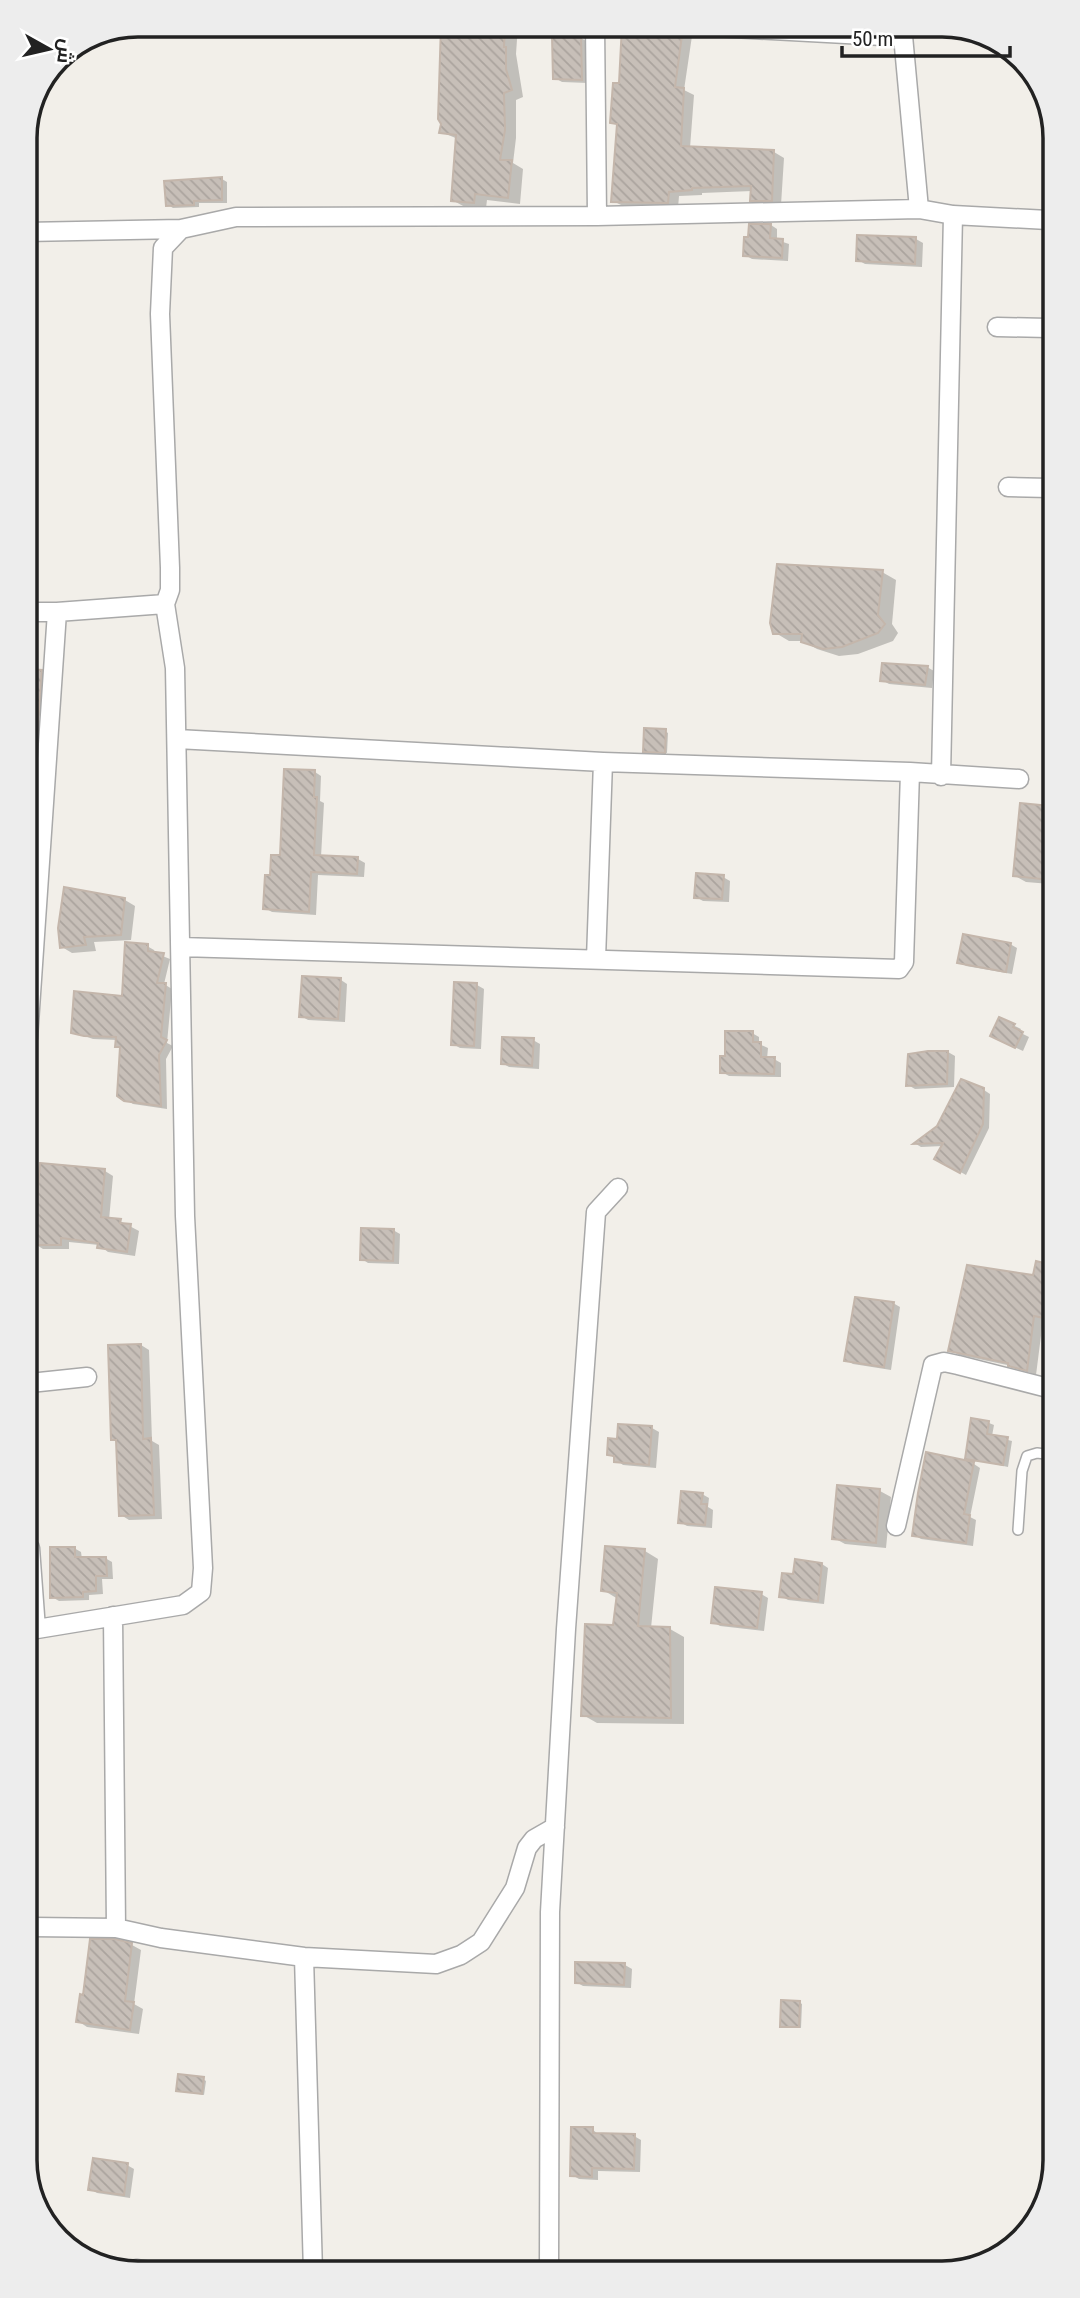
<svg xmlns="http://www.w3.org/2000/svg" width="1080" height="2298" viewBox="0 0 1080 2298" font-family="'Roboto Condensed',Cairo,sans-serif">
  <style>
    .shadow { fill: #0003 }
    .building { fill: url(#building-back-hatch); stroke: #c4b6ab; stroke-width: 2 }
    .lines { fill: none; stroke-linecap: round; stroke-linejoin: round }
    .lane-casing { stroke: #a9a9a9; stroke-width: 12 }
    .street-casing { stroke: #a9a9a9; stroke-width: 21 }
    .lane { stroke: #fff; stroke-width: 9 }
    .street { stroke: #fff; stroke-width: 18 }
    .rim { fill: none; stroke: #222; stroke-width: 3.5 }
  </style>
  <defs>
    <pattern id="building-back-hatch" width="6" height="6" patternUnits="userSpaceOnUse" patternTransform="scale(1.75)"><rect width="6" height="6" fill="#c7bfb8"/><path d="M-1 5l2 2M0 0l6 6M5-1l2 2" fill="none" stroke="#aba49e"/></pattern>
  </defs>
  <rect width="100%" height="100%" fill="#f2efe9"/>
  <path class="shadow" d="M442 25H518L516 54 523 97 516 100V138L513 163 523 169 520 204 487 200 486 208 465 207 452 200 458 139 441 132Z
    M623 25H671L678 31 683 30 692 36 684 90 694 95 690 148 774 152 784 158 781 205 762 206 752 200V191L702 193V195L679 196 678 208 623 206 613 201 619 126 612 122 620 85Z
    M581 38 588 42V83L562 82 555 78Z
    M222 179 227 182V203H199V207L173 208 168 205Z
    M771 225 777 229V240L789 244 788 261 752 259 745 255Z
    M916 239 923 243 922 267 865 264 858 260Z
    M882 572 896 580 892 624 898 633 893 641 858 654 839 656 817 649 803 641H789L774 632Z
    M927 667 934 671 932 688 889 684 882 680Z
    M41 672 48 676 45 716 33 715 27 712V675Z
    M665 731 668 733 667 753 645 751Z
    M315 772 321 776 320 801 324 803 321 857 358 859 365 863 364 877 318 875 316 915 272 912 265 908 272 877 282 857Z
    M1050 808V884L1026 882 1015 876Z
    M723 877 730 881 729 902 703 901 696 897Z
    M125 900 135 906 131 940 94 942 96 951 72 953 62 947Z
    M1010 944 1017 948 1012 974 966 966 959 962Z
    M147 946 154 950 155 953 170 959 164 984 172 989 167 1043 173 1046 166 1059 167 1109 133 1104 119 1095 122 1048 117 1046 118 1040 93 1039 73 1032 124 998Z
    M341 980 347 984 345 1022 308 1020 301 1016Z
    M456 984 477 985 484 989 481 1049 460 1048 453 1044Z
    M1000 1019 1021 1029 1019 1032 1029 1037 1023 1051 999 1040Z
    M752 1033 759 1037V1044L768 1048 767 1059H774L781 1063V1077L729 1076 722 1072Z
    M533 1040 540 1044 539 1069 509 1067 502 1063Z
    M948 1052 955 1056 954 1087 915 1089 908 1085Z
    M984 1090 990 1094 989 1128 966 1175 937 1159 943 1146 921 1147 916 1144Z
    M42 1165 105 1171 113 1176 109 1220 120 1221 139 1231 135 1256 108 1252 99 1245 69 1242V1249H43L35 1244 39 1230 38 1212Z
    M393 1230 400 1234 399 1264 368 1263 362 1259Z
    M1052 1267V1322L1043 1320 1036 1375 1012 1366 959 1355 950 1350 1034 1277Z
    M893 1303 900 1307 891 1370 853 1364 846 1360Z
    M141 1345 149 1350 152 1441 159 1445 162 1519 129 1520 121 1515 118 1442 113 1439Z
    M973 1420 989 1423 994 1425 992 1436 1012 1441 1008 1467 967 1458Z
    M652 1428 659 1432 656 1468 623 1465 609 1454 618 1440Z
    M974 1464 980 1468 970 1517 976 1520 973 1546 921 1539 914 1535Z
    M880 1491 891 1497 886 1548 845 1544 834 1538Z
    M702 1494 709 1498 708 1507 713 1510 712 1528 687 1526 680 1522Z
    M1050 1496 1053 1497V1540L1043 1536Z
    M74 1548 81 1552 82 1559 105 1558 112 1562 113 1579H102L103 1594 89 1595V1600L59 1601 52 1597Z
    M645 1551 658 1559 651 1628 670 1629 684 1637V1724L597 1723 583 1715 615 1627 618 1599 603 1590Z
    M822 1564 828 1568 824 1604 788 1600 781 1596 795 1576Z
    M761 1594 768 1598 764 1631 720 1626 713 1622Z
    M1053 1827H1054V1864L1048 1860Z
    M132 1945 141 1950 134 2004 143 2009 139 2034 87 2027 78 2021 85 1997Z
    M625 1965 632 1969 631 1988 583 1986 576 1982Z
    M799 2002 802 2004 801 2028 782 2026Z
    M203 2079 206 2081 204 2095 178 2090Z
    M592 2129 599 2135 634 2136 641 2140 640 2172 598 2171V2180L579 2179 572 2175Z
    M127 2165 134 2169 130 2198 97 2193 90 2189Z"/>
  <path class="building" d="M441 25H505L504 47H506V69L512 90 504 93 505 130 500 160H512L508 198 475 194 474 203 451 201 456 135 439 133 441 124 438 119Z
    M622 25H669L670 30 683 28 675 87 684 88 681 146 774 150 772 201H750L751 186 692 188V190L669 192 668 203 611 202 617 124 610 123 613 83H619Z
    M552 36H581L582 80 553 79Z
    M222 177V200L194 201V205L166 206 164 181Z
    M749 224H771L770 238 783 239 782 258 743 256 744 237H748Z
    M857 235 916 237 915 264 856 261Z
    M777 564 883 570 878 615 885 624 878 633 842 647 823 649 801 642 802 634H773L770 623Z
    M882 663 928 666 925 685 880 681Z
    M28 669 42 670 37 740 27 739Z
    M644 728 666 729 665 753 643 752Z
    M284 769 315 770 314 797H317L314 855 358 857 357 874 311 872 309 912 263 909 265 875H270L271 855H280Z
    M1020 803 1050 806V880L1013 876Z
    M696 873 724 875 722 899 694 898Z
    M64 887 125 898 121 935 84 937 86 945 60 948 58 928Z
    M963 934 1011 943 1006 972 957 963Z
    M125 942 148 944V951L164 953 157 983H166L161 1037 167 1040 159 1055 161 1106 124 1101 117 1096 120 1047H115L116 1037 84 1036 71 1033 74 991 122 996Z
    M302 976 341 978 338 1019 299 1017Z
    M454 982 477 983 474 1046 451 1045Z
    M999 1017 1015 1024 1013 1027 1023 1032 1015 1048 990 1036Z
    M725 1031H753V1042H761V1057H775L774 1074 720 1073V1056H725Z
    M502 1037 534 1038 532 1066 501 1064Z
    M928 1051H948L947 1084 906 1086 908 1054Z
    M961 1079 984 1088 983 1124 960 1173 934 1159 943 1143 913 1144 937 1126Z
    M40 1163 105 1169 101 1217 121 1219 120 1223 131 1224 127 1252 97 1248 98 1243 61 1238V1245H33L37 1230 32 1228 29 1210 36 1211Z
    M361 1228 394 1229 393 1261 360 1260Z
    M1036 1261 1052 1265V1285L1044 1318 1034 1316 1027 1371 1008 1366V1363L948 1351 967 1265 1033 1275Z
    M855 1297 894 1302 884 1367 844 1361Z
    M141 1344 143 1439 151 1438 154 1515 119 1516 116 1440H111L108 1345Z
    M971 1418 989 1421 987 1434 1008 1437 1003 1465 965 1459Z
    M618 1424 652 1426 649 1465 614 1462V1456L607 1455 608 1438 617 1439Z
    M926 1452 974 1462 964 1514 970 1515 966 1543 912 1536 918 1493Z
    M837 1485 880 1489 876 1543 832 1539Z
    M681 1491 703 1493 701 1504H707L705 1525 678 1523Z
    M605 1546 645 1549 638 1626 670 1627 671 1718 581 1716 585 1624 613 1625 617 1593 601 1591Z
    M50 1547H75V1557H106L107 1576H96V1591L83 1592V1597L50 1598Z
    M795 1559 822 1563 818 1601 779 1597 782 1573 793 1574Z
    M715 1587 762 1592 757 1628 711 1623Z
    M90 1939H115L132 1943 125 2001 134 2002 130 2030 76 2022 80 1994 83 1995Z
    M575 1962 625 1963 624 1985 575 1983Z
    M781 2000 800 2001 799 2027H780Z
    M178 2074 204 2077 202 2094 176 2091Z
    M571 2127H593V2133L635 2134 634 2169 592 2168V2177L570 2176Z
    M93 2158 128 2163 124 2195 88 2190Z"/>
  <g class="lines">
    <defs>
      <path id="lane" d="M1018 1530 1022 1471 1027 1456 1037 1453 1053 1455"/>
      <path id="street" d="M595 25 597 216
        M902 25 919 209
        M697 26 901 37
        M25 232 181 229
        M997 327 1048 328
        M1008 487 1049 488
        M27 612H57L165 604 170 590V568L160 314 163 248 181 229 236 217 597 216 919 209 953 215 1048 220
        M177 739 603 762 910 772 1019 779
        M941 776 953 215
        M181 947 899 969 904 962 910 772
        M596 959 603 762
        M28 1038 57 612
        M30 1383 87 1377
        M896 1526 933 1365 944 1362 958 1365 1052 1389
        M30 1548 36 1629
        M113 1616 116 1928 161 1938 304 1957 436 1964 461 1955 481 1942 515 1888 527 1848 534 1839 555 1827
        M31 1630 183 1605 201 1592 203 1568 185 1216 175 668 165 604
        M32 1927 116 1928
        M304 1957 313 2272
        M136 2269 164 2273
        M549 2269 550 1912 566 1629 596 1212 618 1188"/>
    </defs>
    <use href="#lane" class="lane-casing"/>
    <use href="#street" class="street-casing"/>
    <use href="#lane" class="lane"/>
    <use href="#street" class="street"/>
  </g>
  <path d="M0 0H1080V2298H0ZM138 37H942A101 101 0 0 1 1043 138V2160A101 101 0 0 1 942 2261H138A101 101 0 0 1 37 2160V138A101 101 0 0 1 138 37Z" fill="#ededed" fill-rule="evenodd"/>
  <path class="rim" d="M138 37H942A101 101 0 0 1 1043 138V2160A101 101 0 0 1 942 2261H138A101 101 0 0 1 37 2160V138A101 101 0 0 1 138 37Z"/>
  <g transform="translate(49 49) rotate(98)" stroke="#ffffff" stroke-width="5" paint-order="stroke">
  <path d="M0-5L12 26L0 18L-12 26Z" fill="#222222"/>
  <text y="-10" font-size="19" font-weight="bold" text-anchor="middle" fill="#222222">ش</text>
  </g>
  <path d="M842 46v10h168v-10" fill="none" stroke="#222222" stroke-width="3.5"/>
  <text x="852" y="46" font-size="21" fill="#222222" stroke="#ffffff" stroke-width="5" paint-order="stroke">50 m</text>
</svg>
